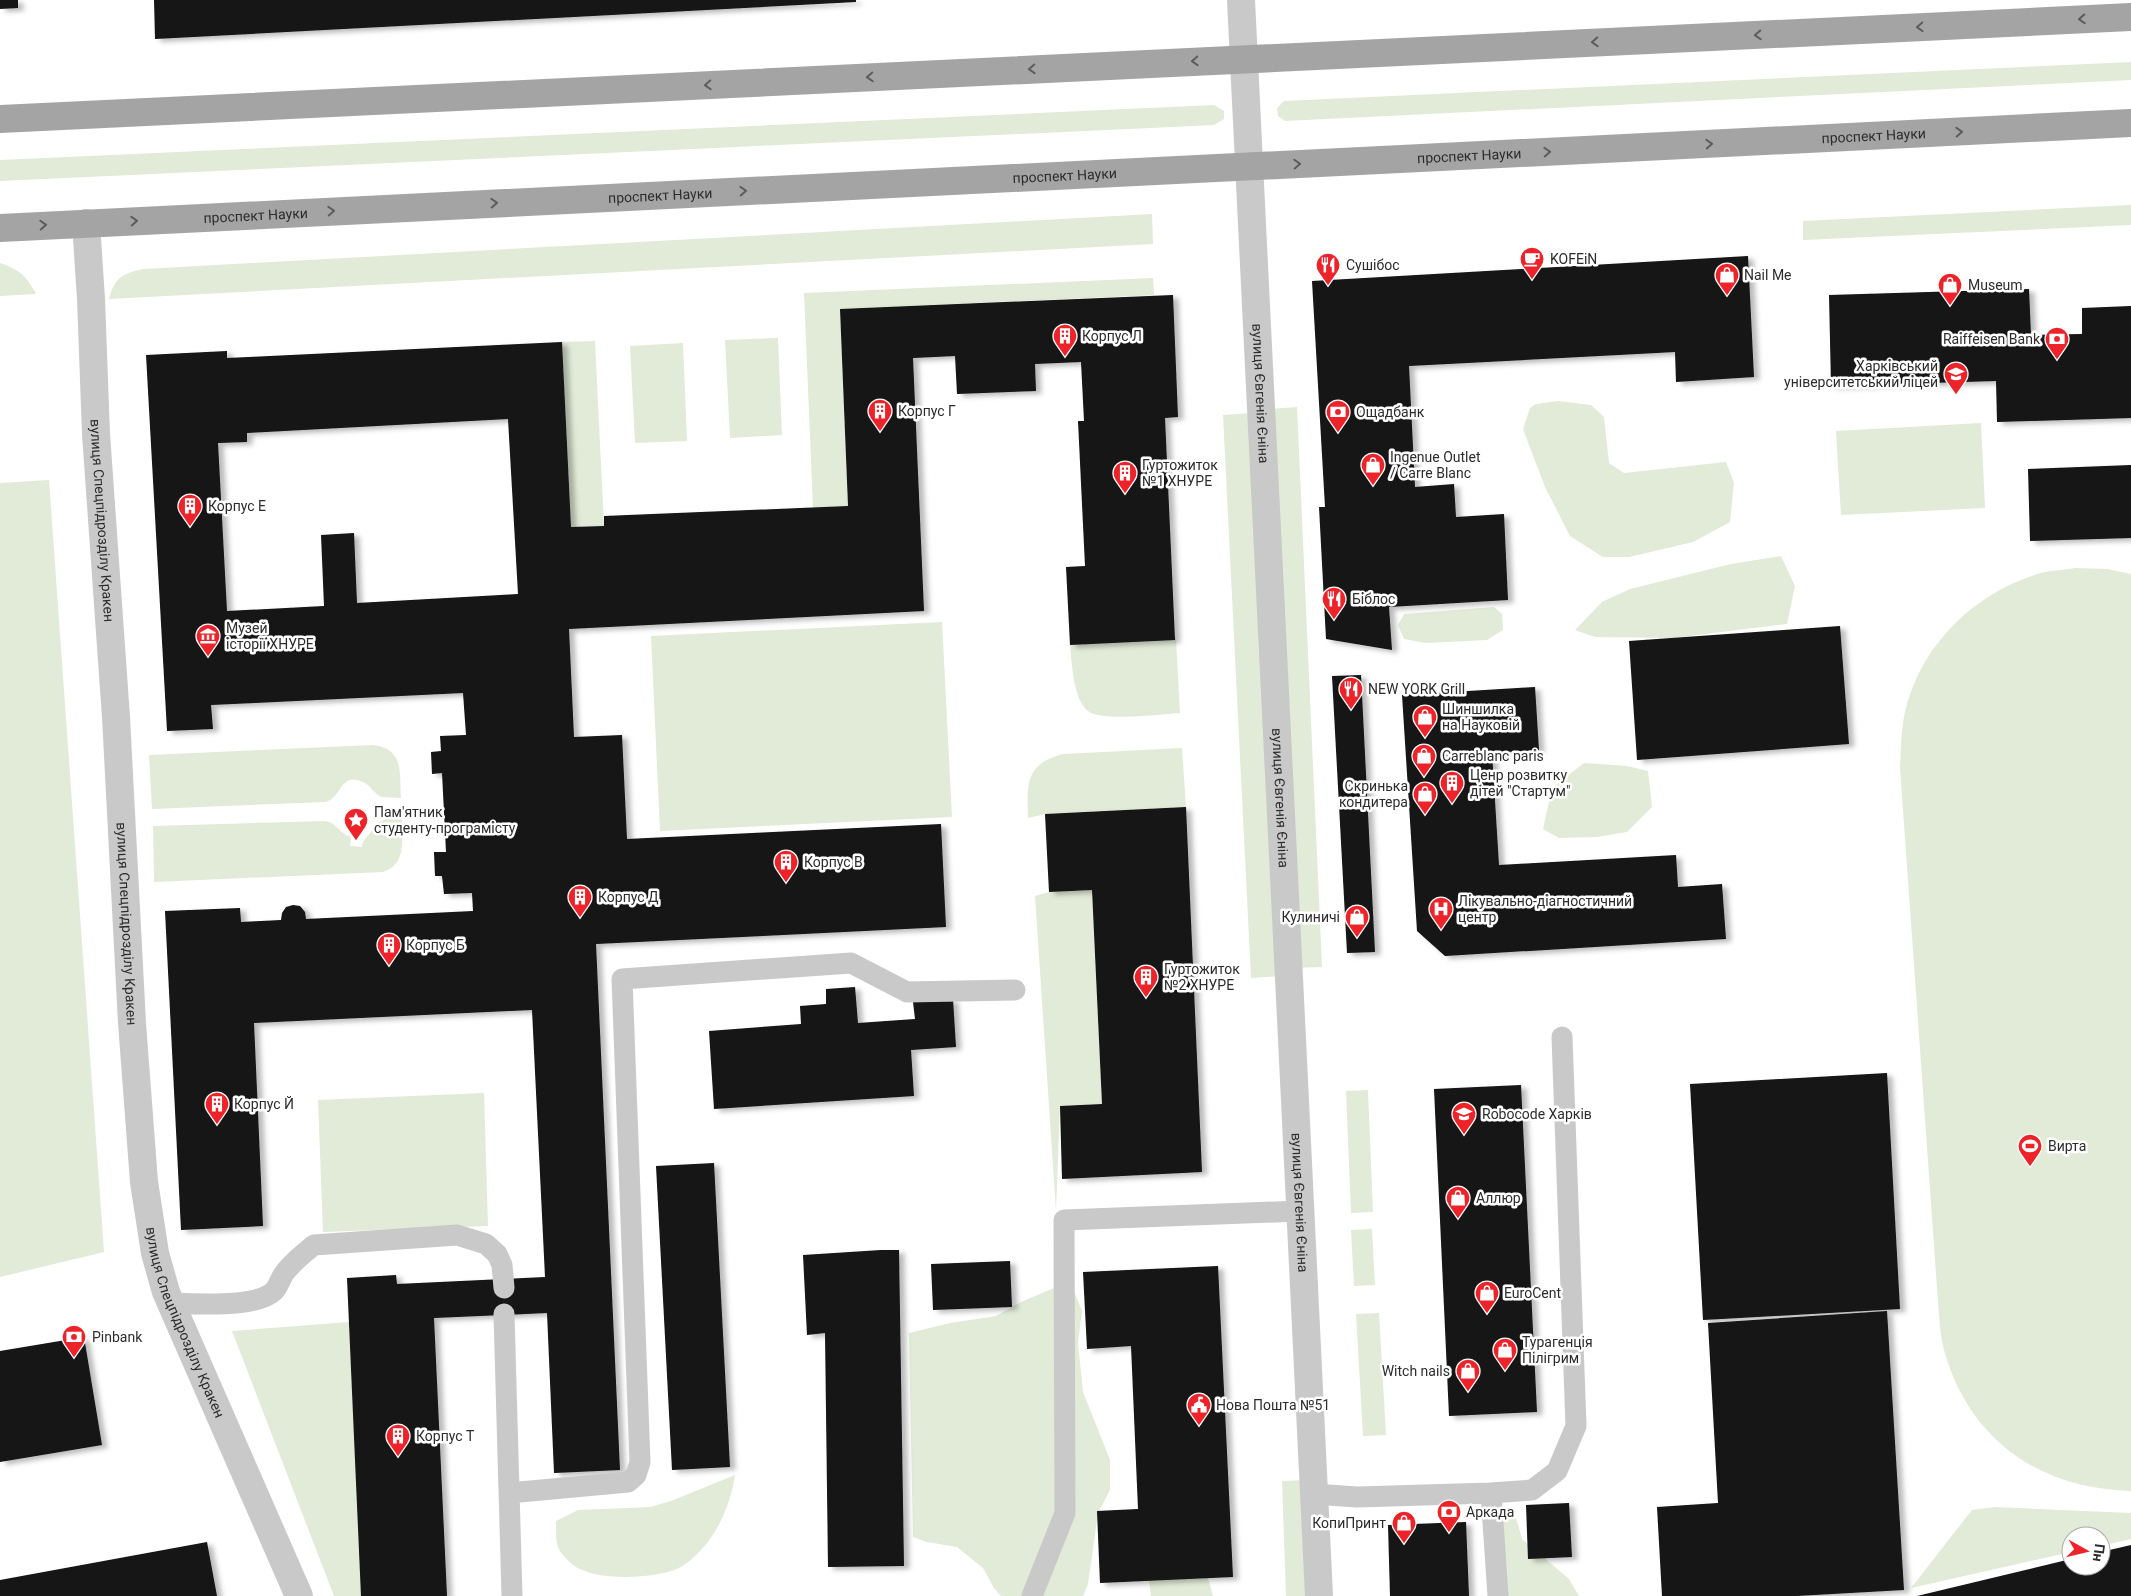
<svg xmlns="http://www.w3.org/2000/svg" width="2131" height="1596" viewBox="0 0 2131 1596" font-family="Roboto,sans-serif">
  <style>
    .green { fill: #e1ebd7 }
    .building { fill: #131313; fill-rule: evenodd; filter: url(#shadow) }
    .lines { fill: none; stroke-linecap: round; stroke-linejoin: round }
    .service { stroke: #c9c9c9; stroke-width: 21 }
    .minor { stroke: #c9c9c9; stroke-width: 28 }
    .tertiary { stroke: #c9c9c9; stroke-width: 28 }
    .primary { stroke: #a4a4a4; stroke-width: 28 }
    .oneway { stroke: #5c5c5c }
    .labels { text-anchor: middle; stroke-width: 5; stroke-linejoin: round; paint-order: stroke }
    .street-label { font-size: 14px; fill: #2c2c2c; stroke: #fff }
    .poi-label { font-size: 14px; fill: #2c2c2c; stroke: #fff; text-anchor: start }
  </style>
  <defs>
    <filter id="shadow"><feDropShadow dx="5.5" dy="3" stdDeviation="2.5" flood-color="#0004"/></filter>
  </defs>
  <rect width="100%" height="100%" fill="#fff"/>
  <path class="green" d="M2131 62V80L1285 121 1278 116 1277 108 1284 101Z
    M1214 105 1224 111V119L1214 125 0 181V160Z
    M2131 205V225L1803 240V221Z
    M1152 214 1153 244 109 299C115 277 122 274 143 269Z
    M0 263C20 270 26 275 36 294L0 296Z
    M1153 278 1154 295 840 309 848 506 813 508 804 293Z
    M778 338 782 435 730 438 725 340Z
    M595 341 604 526 571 527 562 342Z
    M683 343 687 441 635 443 630 346Z
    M1558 401 1591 405 1604 417 1609 463 1624 473 1726 462 1734 483 1730 522 1693 542 1629 557H1603L1570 536 1545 487 1523 429 1530 408 1536 404Z
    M1297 407 1322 967 1294 968 1269 409Z
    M1253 413 1281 976 1251 978 1223 415Z
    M1981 423 1985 508 1841 515 1836 431Z
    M49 480 104 1252 0 1277V483Z
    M1781 556 1795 586 1787 624 1673 638 1595 637 1575 630 1602 602 1630 589 1731 564Z
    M2075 568 2107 569 2131 574V1491C2040 1489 1969 1440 1944 1350 1941 1339 1940 1327 1939 1316L1900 768C1901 746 1901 725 1907 704 1925 640 1978 591 2041 573 2052 570 2064 570 2075 568Z
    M1494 607 1502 614 1503 630 1487 640 1426 643 1404 639 1398 625 1404 614Z
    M942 622 952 817 660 831 651 636Z
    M1176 638 1180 713C1162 714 1101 722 1088 711 1073 699 1072 664 1070 645Z
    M373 745C405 749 399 773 401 798L381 797C374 793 370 785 363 782 340 771 342 798 325 802L152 809 149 755Z
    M1182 748 1186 807 1045 814 1028 818C1027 784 1025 764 1063 754Z
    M1584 763 1627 766 1648 771 1652 807 1627 832 1597 837 1559 838 1543 829 1552 788Z
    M402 817C401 838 408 864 383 872L154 882 153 826 325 821C336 822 340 834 351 837L350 846 362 847C363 840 365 839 370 833 383 819 381 818 402 817Z
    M1092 890 1102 1104 1060 1106 1056 1211 1035 896 1049 892Z
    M1368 1090 1373 1212 1351 1213 1346 1091Z
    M484 1093 488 1226 323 1232 318 1100Z
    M1372 1229 1375 1285 1354 1286 1351 1230Z
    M1054 1288 1074 1291 1082 1311 1078 1343 1083 1392 1110 1460V1490L1098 1513 1088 1584 1083 1596H1001L994 1588 983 1568 957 1547 927 1542 913 1537 909 1333 950 1323 996 1316 1021 1302Z
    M1379 1313 1386 1435 1363 1436 1356 1314Z
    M349 1322 362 1596H334L232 1331Z
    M735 1475C730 1509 713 1545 684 1565 664 1579 602 1581 580 1569 574 1567 564 1557 560 1551 555 1543 556 1531 556 1521L578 1510 650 1507 671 1501Z
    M1307 1480 1311 1596H1286L1282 1481Z
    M1995 1507 2131 1513V1539L2101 1546V1536H2071V1552L1911 1588 1972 1510Z
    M1515 1514 1522 1539 1569 1579 1579 1596H1506L1501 1515Z
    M1208 1578 1213 1596H1151L1149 1580Z"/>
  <path class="building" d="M0 0H18V8L0 9Z
    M154 0H856V2L155 39Z
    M1748 256 1754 377 1676 382 1675 352 1409 366 1415 487 1454 484 1456 517 1504 514 1508 600 1389 607 1392 650 1326 639 1319 507H1325L1312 281Z
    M2029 289 2031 335 2082 334V308L2131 306V418L1997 422 1996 381 1831 386 1829 295Z
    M1173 295 1178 417 1165 418 1175 640 1070 645 1066 567 1085 566 1078 421H1084L1081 362 1035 364 1036 391 957 394 955 356 913 358 924 611 569 629 574 737 622 735 627 839 941 824 946 927 596 944 620 1470 554 1473 547 1313 434 1318 447 1596H361L347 1278 396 1275 397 1284 545 1277 532 1010 254 1023 263 1226 181 1230 165 911 240 908 241 922 281 920 282 913 286 907 293 905 300 906 305 912 306 919 473 911 472 893 444 894 442 876H435L434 852H446L442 773 432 774 431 752 441 751 440 736 466 735 463 693 211 705 213 729 167 731 146 355 227 351V358L562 342 571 527 604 526V516L848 506 840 309ZM508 419 518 594 357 603 354 533 321 535 324 606 227 611 218 443 247 442V433Z
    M2131 465V538L2030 541 2028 469Z
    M1840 626 1849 744 1637 760 1629 641Z
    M1361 675 1375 952 1347 953 1332 676Z
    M1535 687 1539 750 1492 753 1499 865 1676 855 1678 887 1722 884 1726 939 1445 956 1417 931 1402 695Z
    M1186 807 1202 1172 1062 1179 1060 1106 1102 1104 1092 890 1049 892 1045 814Z
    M855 987 858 1023 915 1019 913 1002 953 999 956 1047 911 1050 914 1096 714 1109 709 1031 801 1024 800 1006 826 1004V989Z
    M1887 1073 1900 1309 1703 1320 1690 1084Z
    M1521 1085 1537 1412 1449 1416 1434 1089Z
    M714 1163 730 1467 672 1470 656 1166Z
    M881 1250H899L904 1566 828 1567 825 1333 807 1335 803 1255Z
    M1010 1261 1012 1307 933 1310 931 1264Z
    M1218 1266 1233 1577 1100 1583 1097 1511 1138 1509 1131 1346 1087 1349 1083 1272Z
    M1887 1311 1904 1590 1796 1596H1662L1657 1507 1718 1503 1708 1323Z
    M84 1337 102 1445 0 1462V1351Z
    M1569 1503 1572 1557 1528 1559 1526 1505Z
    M1466 1522 1469 1596H1390L1388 1525Z
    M207 1542 217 1596H0V1580Z
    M2131 1545V1596H1917L2071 1559V1566H2101V1552Z"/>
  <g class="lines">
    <path class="service" d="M171 1303C195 1304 257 1308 274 1291 278 1287 280 1280 283 1275 291 1263 303 1254 314 1245L457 1235 486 1244 497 1254 502 1265 504 1288
      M504 1314 512 1596
      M509 1493 628 1482 636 1475 640 1462 622 979 851 963 907 992 1015 990
      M1491 1493 1532 1490 1557 1471 1576 1426 1562 1037
      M1314 1494 1357 1497 1491 1493 1498 1596
      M1032 1596 1065 1513 1064 1220 1300 1211"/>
    <path class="minor" id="s1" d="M86 223 91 299 96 434 116 717 132 1023 144 1182 155 1253 166 1292 299 1596"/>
    <path class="tertiary" id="s2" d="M1241 0C1268 532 1293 1064 1319 1596"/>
    <g class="primary">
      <path d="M0 119 2131 17"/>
      <path id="s3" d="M0 228 2131 123"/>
    </g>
  </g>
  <defs><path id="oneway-chevron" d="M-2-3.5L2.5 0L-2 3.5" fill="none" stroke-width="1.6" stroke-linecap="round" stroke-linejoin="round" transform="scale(1.25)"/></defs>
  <g class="oneway">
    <use href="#oneway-chevron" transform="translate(2082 19) rotate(177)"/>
    <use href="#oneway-chevron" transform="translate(1920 27) rotate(177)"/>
    <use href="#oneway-chevron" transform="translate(1758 35) rotate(177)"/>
    <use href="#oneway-chevron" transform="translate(1595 42) rotate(177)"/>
    <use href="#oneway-chevron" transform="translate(1195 61) rotate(177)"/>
    <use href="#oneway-chevron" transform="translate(1032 69) rotate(177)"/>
    <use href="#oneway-chevron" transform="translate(870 77) rotate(177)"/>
    <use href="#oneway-chevron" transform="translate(708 85) rotate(177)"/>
    <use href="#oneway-chevron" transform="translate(1959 132) rotate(-3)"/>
    <use href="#oneway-chevron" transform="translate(1709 144) rotate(-3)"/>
    <use href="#oneway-chevron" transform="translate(1547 152) rotate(-3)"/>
    <use href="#oneway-chevron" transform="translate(1297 164) rotate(-3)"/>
    <use href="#oneway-chevron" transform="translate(743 191) rotate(-3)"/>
    <use href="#oneway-chevron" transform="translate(494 203) rotate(-3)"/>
    <use href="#oneway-chevron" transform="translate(331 211) rotate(-3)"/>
    <use href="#oneway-chevron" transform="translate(134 221) rotate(-3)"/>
    <use href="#oneway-chevron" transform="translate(43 225) rotate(-3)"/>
  </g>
  <defs>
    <symbol id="cafe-pin" viewBox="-11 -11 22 30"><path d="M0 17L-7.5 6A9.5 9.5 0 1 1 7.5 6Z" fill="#ee2229" stroke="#fff"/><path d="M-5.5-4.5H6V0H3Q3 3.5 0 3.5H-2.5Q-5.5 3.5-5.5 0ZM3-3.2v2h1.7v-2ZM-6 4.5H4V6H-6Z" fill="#fff"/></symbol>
    <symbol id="restaurant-pin" viewBox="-11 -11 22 30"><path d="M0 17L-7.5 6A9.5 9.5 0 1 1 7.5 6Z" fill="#ee2229" stroke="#fff"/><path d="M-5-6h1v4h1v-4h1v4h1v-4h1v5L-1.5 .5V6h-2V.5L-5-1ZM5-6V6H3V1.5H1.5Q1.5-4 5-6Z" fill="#fff"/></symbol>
    <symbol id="shop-pin" viewBox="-11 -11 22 30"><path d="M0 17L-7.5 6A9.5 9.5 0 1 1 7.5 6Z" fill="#ee2229" stroke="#fff"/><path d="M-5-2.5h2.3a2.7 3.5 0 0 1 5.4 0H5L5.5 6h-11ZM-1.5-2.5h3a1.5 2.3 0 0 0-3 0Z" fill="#fff"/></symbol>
    <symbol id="building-pin" viewBox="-11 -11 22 30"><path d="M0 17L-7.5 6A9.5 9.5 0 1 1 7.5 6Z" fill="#ee2229" stroke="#fff"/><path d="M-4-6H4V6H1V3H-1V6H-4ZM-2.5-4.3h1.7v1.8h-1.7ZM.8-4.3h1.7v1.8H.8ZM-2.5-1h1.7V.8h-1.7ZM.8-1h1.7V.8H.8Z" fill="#fff"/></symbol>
    <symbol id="bank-pin" viewBox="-11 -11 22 30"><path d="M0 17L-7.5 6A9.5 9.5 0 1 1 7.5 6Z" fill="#ee2229" stroke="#fff"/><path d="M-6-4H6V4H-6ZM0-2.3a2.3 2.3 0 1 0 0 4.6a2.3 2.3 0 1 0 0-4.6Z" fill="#fff"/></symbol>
    <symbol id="university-pin" viewBox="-11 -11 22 30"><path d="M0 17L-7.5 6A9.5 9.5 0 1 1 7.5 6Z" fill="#ee2229" stroke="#fff"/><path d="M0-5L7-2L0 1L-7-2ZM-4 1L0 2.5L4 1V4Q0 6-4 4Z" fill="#fff"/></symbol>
    <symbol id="museum-pin" viewBox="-11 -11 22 30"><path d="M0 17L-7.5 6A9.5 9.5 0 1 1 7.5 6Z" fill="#ee2229" stroke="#fff"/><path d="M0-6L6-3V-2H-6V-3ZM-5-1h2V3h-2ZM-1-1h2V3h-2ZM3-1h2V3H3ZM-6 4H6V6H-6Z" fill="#fff"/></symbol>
    <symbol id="sight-pin" viewBox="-11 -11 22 30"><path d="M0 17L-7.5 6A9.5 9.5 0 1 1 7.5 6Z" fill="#ee2229" stroke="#fff"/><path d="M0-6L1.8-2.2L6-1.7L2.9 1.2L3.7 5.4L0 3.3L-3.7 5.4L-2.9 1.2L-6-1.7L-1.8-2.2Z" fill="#fff"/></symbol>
    <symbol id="hospital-pin" viewBox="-11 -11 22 30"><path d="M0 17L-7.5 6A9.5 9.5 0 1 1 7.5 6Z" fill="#ee2229" stroke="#fff"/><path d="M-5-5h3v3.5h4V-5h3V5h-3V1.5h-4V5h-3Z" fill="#fff"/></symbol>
    <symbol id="school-pin" viewBox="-11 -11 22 30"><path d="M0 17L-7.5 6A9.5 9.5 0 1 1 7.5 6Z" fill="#ee2229" stroke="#fff"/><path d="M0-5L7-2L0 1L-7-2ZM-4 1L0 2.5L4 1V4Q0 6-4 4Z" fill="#fff"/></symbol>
    <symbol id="stadium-pin" viewBox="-11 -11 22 30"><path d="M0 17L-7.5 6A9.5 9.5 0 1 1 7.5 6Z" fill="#ee2229" stroke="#fff"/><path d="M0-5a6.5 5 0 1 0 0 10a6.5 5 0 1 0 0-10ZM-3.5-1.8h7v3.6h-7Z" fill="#fff"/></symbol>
    <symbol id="civic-pin" viewBox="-11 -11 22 30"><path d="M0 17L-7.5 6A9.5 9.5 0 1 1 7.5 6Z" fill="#ee2229" stroke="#fff"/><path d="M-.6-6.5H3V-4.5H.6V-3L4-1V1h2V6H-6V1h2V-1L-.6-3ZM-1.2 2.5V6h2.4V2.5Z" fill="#fff"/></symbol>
  </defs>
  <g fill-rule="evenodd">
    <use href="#cafe-pin" x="1518" y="245" width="28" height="38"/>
    <use href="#restaurant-pin" x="1314" y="251" width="28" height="38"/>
    <use href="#shop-pin" x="1713" y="261" width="28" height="38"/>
    <use href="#shop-pin" x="1936" y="271" width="28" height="38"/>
    <use href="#building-pin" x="1051" y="322" width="28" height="38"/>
    <use href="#bank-pin" x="2043" y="325" width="28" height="38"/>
    <use href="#university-pin" x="1942" y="360" width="28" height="38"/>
    <use href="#building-pin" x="866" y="397" width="28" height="38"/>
    <use href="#bank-pin" x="1324" y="398" width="28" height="38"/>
    <use href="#shop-pin" x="1359" y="451" width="28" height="38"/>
    <use href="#building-pin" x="1111" y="459" width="28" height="38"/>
    <use href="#building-pin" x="176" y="492" width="28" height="38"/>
    <use href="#restaurant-pin" x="1320" y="585" width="28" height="38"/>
    <use href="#museum-pin" x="194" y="622" width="28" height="38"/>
    <use href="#restaurant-pin" x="1337" y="675" width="28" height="38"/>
    <use href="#shop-pin" x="1411" y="703" width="28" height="38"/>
    <use href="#shop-pin" x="1410" y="742" width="28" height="38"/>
    <use href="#building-pin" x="1438" y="769" width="28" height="38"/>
    <use href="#shop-pin" x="1411" y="780" width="28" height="38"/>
    <use href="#sight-pin" x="342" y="806" width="28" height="38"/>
    <use href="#building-pin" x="772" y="848" width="28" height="38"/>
    <use href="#building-pin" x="566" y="883" width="28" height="38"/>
    <use href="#hospital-pin" x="1427" y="895" width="28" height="38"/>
    <use href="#shop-pin" x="1343" y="903" width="28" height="38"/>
    <use href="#building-pin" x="375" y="931" width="28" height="38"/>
    <use href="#building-pin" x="1132" y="963" width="28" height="38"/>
    <use href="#building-pin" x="203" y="1090" width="28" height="38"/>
    <use href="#school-pin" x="1450" y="1100" width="28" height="38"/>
    <use href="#stadium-pin" x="2016" y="1132" width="28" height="38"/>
    <use href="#shop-pin" x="1444" y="1184" width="28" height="38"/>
    <use href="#shop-pin" x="1473" y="1279" width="28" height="38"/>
    <use href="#bank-pin" x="60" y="1323" width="28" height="38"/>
    <use href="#shop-pin" x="1491" y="1336" width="28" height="38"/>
    <use href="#shop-pin" x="1454" y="1357" width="28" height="38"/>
    <use href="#civic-pin" x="1185" y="1391" width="28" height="38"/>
    <use href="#building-pin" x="384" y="1422" width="28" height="38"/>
    <use href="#bank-pin" x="1435" y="1498" width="28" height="38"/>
    <use href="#shop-pin" x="1390" y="1509" width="28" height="38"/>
  </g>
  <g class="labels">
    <g class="street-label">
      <text dy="5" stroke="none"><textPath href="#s3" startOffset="1876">проспект Науки</textPath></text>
      <text dy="5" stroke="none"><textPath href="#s3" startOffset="1471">проспект Науки</textPath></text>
      <text dy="5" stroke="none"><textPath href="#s3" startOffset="1066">проспект Науки</textPath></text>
      <text dy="5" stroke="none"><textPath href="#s3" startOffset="661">проспект Науки</textPath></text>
      <text dy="5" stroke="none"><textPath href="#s3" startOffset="256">проспект Науки</textPath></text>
      <text dy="5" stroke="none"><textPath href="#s2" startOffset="394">вулиця Євгенія Єніна</textPath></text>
      <text dy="5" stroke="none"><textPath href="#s1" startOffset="298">вулиця Спецпідрозділу Кракен</textPath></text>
      <text dy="5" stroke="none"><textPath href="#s2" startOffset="799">вулиця Євгенія Єніна</textPath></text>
      <text dy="5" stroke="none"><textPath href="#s1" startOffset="702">вулиця Спецпідрозділу Кракен</textPath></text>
      <text dy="5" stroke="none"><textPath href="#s2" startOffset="1204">вулиця Євгенія Єніна</textPath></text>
      <text dy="5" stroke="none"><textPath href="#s1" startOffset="1108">вулиця Спецпідрозділу Кракен</textPath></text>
    </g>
    <g class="poi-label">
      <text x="1550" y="264">KOFEiN</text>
      <text x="1346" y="270">Сушібос</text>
      <text x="1744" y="280">Nail Me</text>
      <text x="1968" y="290">Museum</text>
      <text x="1082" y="341">Корпус Л</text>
      <text x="2040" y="344" text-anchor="end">Raiffeisen Bank</text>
      <text x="1938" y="371" text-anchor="end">Харківський<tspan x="1938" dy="16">університетський ліцей</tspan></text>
      <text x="898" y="416">Корпус Г</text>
      <text x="1356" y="417">Ощадбанк</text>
      <text x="1390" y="462">Ingenue Outlet<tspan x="1390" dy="16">/ Carre Blanc</tspan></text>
      <text x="1142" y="470">Гуртожиток<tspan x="1142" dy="16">№1 ХНУРЕ</tspan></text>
      <text x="208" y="511">Корпус E</text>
      <text x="1352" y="604">Біблос</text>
      <text x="226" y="633">Музей<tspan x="226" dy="16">історії ХНУРЕ</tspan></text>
      <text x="1368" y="694">NEW YORK Grill</text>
      <text x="1442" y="714">Шиншилка<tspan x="1442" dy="16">на Науковій</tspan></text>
      <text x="1442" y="761">Carreblanc paris</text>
      <text x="1470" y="780">Ценр розвитку<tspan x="1470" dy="16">дітей "Стартум"</tspan></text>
      <text x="1408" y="791" text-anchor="end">Скринька<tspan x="1408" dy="16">кондитера</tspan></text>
      <text x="374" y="817">Пам'ятник<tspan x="374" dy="16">студенту-програмісту</tspan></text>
      <text x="804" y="867">Корпус В</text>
      <text x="598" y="902">Корпус Д</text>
      <text x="1458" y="906">Лікувально-діагностичний<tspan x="1458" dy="16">центр</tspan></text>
      <text x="1340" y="922" text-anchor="end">Кулиничі</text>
      <text x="406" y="950">Корпус Б</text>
      <text x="1164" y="974">Гуртожиток<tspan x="1164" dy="16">№2 ХНУРЕ</tspan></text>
      <text x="234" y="1109">Корпус Й</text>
      <text x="1482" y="1119">Robocode Харків</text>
      <text x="2048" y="1151">Вирта</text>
      <text x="1476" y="1203">Аллюр</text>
      <text x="1504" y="1298">EuroCent</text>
      <text x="92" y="1342">Pinbank</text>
      <text x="1522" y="1347">Турагенція<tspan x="1522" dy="16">Пілігрим</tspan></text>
      <text x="1450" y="1376" text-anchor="end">Witch nails</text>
      <text x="1216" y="1410">Нова Пошта №51</text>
      <text x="416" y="1441">Корпус T</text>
      <text x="1466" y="1517">Аркада</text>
      <text x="1386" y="1528" text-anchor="end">КопиПринт</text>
    </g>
  </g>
  <g transform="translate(2086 1551) rotate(98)"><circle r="24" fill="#ffffff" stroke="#ababab"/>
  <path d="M0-4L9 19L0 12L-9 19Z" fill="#ee2229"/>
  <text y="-8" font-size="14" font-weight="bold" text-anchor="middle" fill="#2c2c2c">Пн</text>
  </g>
</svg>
